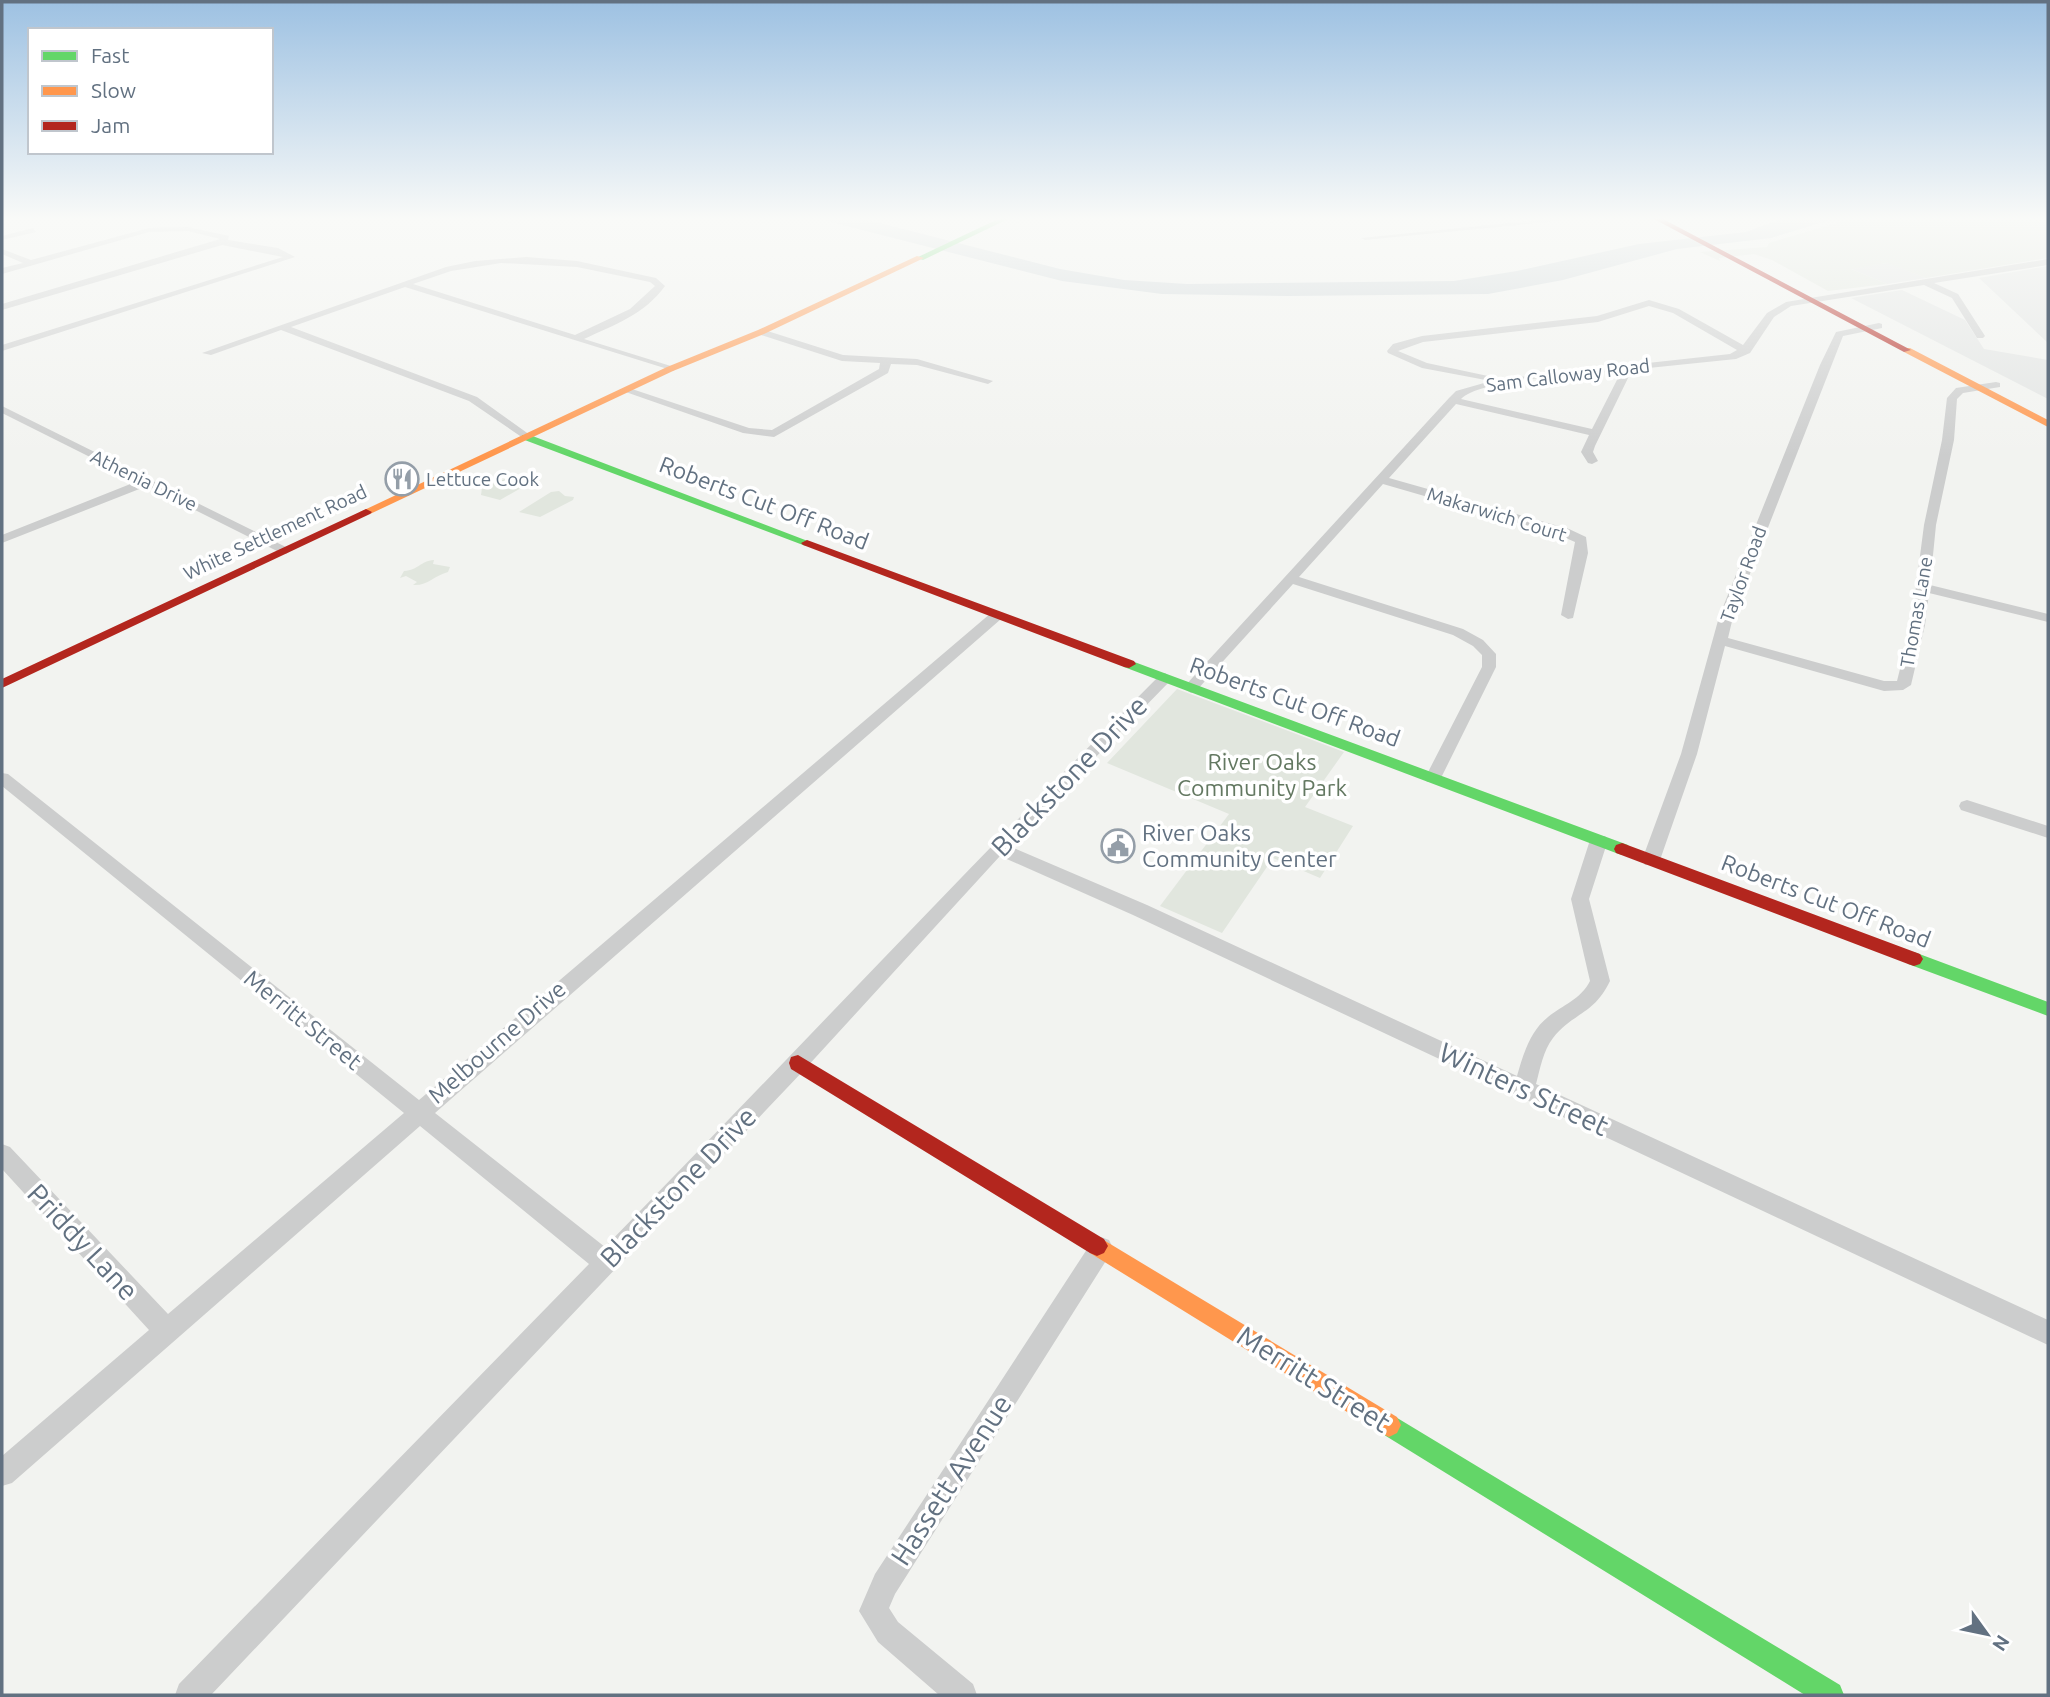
<svg xmlns="http://www.w3.org/2000/svg" width="2050" height="1697" viewBox="0 0 2050 1697" font-family="Ubuntu,sans-serif">
  <style>
    .built { fill: #e2e4e3 }
    .green { fill: #e1e6de }
    .water { fill: #ced5d8 }
    .lines { fill: none; stroke-linecap: round; stroke-linejoin: round }
    .street { fill: #cccdcd; fill-rule: evenodd }
    .fast { fill: #63d668; fill-rule: evenodd }
    .slow { fill: #ff974d; fill-rule: evenodd }
    .jam { fill: #b3261e; fill-rule: evenodd }
    .labels { text-anchor: middle; stroke-width: 7; stroke-linejoin: round; paint-order: stroke }
    .far-street-label { font-size: 19px; fill: #627181; stroke: #fff }
    .far-poi-label { font-size: 19px; fill: #627181; stroke: #fff; text-anchor: start }
    .street-label { font-size: 23px; fill: #627181; stroke: #fff }
    .park-label { font-size: 23px; fill: #637861; stroke: #fff }
    .poi-label { font-size: 23px; fill: #627181; stroke: #fff; text-anchor: start }
    .near-street-label { font-size: 28px; fill: #627181; stroke: #fff }
  </style>
  <rect width="100%" height="100%" fill="#f2f3f0"/>
  <path class="built" d="M1888 263 1926 278 1887 284 1849 268Z
    M2048 266V343L1979 278Z
    M1902 290 1965 320 1984 349 2048 360V399L1851 298Z"/>
  <path class="green" d="M1850 219H2048V258L1926 278 1887 263 1851 269 1887 284 1828 291 1772 260 1754 254 1719 258 1720 261 1700 252 1767 247 1769 243Z
    M508 474H517L521 478 535 480 500 500 481 495 482 488 510 477Z
    M559 491 565 496 574 497 573 500 540 517 519 512 551 492Z
    M434 560 433 564 450 567 448 572C433 576 428 586 413 585L417 582 406 576 400 578 404 571C419 570 420 561 434 560Z
    M1177 689 1344 752 1305 807 1353 826 1320 878 1273 858 1222 933 1160 906 1229 814 1107 763Z"/>
  <path class="water" d="M819 219H864L1060 269 1124 280 1187 284 1454 281 1517 271 1639 244 1746 232 1781 219H1833L1771 238 1677 249 1563 280 1488 294 1287 296 1162 294 1062 281Z"/>
  <g class="lines">
    <path class="street" d="M1548 219H1578L1365 240 1361 238Z
      M188 227 229 236 228 240 278 248 295 257 2 351V345L283 257 222 245 2 310V304L220 239 188 231 149 232 2 274V268L23 263 2 254V249L31 260 149 228Z
      M33 228 36 232 2 240V236Z
      M526 257 577 261 656 278 665 286C645 314 614 325 584 339L674 367V371L405 287 291 327 477 397 530 435 532 437 526 440 469 401 281 330 211 355 202 353 446 267 475 261ZM501 263 577 267 650 282 655 286 630 309 575 335 413 284 451 271Z
      M2048 259V265L1934 283 1958 294 1985 336 1983 338H1977L1952 298 1924 285 1791 306 1774 317 1750 353 1736 359 1629 370V376L1595 446 1593 452 1598 461 1592 464 1588 463 1581 452 1589 435 1456 404 1389 478 1569 529 1586 537 1588 553 1573 618 1568 619 1561 615 1575 542 1559 535 1383 484 1299 577 1463 629 1483 640 1496 654V667L1439 782H1427L1425 778 1482 667V655L1473 646 1453 635 1293 584 1196 691 1191 693 1183 688 1449 398 1456 391 1491 381 1422 368 1388 353 1387 351 1393 344 1422 336 1597 316 1649 300 1679 309 1743 345 1767 313 1786 302ZM1649 306 1673 313 1737 350 1730 354 1502 379 1427 363 1398 351 1423 342 1598 322ZM1618 371 1619 376 1592 429 1461 399C1482 378 1585 375 1618 371Z
      M1879 323 1882 324V328L1843 336 1733 617 1728 638 1884 681H1897L1911 625 1924 525 1942 440 1947 398 1956 388 1996 382 2000 383V387L1963 393 1957 399 1954 440 1936 525 1930 585 2048 614V622L1929 593 1925 625 1911 685 1903 690 1884 691 1725 646 1697 754 1660 860 1657 865H1645L1642 860 1681 754 1719 617 1820 365 1836 332Z
      M761 329 843 355 917 359 993 381 988 384 917 365 891 364 888 373 774 437 743 433 620 390 629 388 749 428 772 430 879 369 880 363 842 361 758 334 756 332Z
      M2 406 292 550 286 554 281 553 147 486 2 543V535L138 481 2 413Z
      M996 612 1001 613V619L435 1113 605 1247C791 1057 972 863 1160 675L1165 673 1172 678 1170 681 1009 846 1147 905 1517 1076C1523 1055 1530 1031 1548 1017 1563 1005 1581 999 1590 981L1571 899 1590 840 1593 836H1605L1608 840 1589 899 1610 981C1594 1015 1572 1013 1553 1038 1543 1051 1540 1069 1536 1084L2048 1320V1345L1133 915 1000 856 805 1069 211 1695H175L179 1684 589 1264 420 1126 12 1483 2 1486V1456L149 1330 2 1169V1144L10 1147 168 1314 404 1113 2 786V773L8 774 419 1100 991 613Z
      M1967 800 2048 826V838L1961 810 1959 806 1961 802Z
      M1101 1237 1109 1240 1113 1248 1109 1256 895 1594 889 1608 898 1622 973 1684 977 1695H939L878 1642 859 1611 875 1574 1093 1240Z"/>
    <path class="fast" d="M998 219H1008L923 260 916 258Z
      M522 435H530L813 543 807 546 803 545 522 439Z
      M1129 660 1628 845 1630 849 1622 855 1616 853 1124 667 1122 664Z
      M1914 952 2048 1002V1016L1908 964 1905 959 1908 954Z
      M1389 1413 1840 1685 1844 1695H1805L1381 1433 1377 1425 1381 1417Z"/>
    <path class="slow" d="M917 256 924 258 764 334 673 371 370 514 360 512 667 367 758 330Z
      M1904 348H1910L2048 420V427L1904 352Z
      M1097 1236 1397 1417 1401 1425 1397 1433 1389 1437 1381 1433 1090 1253 1086 1246 1090 1239Z"/>
    <path class="jam" d="M1654 219H1663L1911 350 1904 352Z
      M366 509 372 512 370 514 2 688V679Z
      M807 540 1134 661 1136 664 1129 668 1124 667 803 545 801 543Z
      M1622 843 1920 954 1923 959 1920 964 1914 966 1908 964 1616 853 1614 849 1616 845Z
      M798 1055 1104 1239 1108 1246 1104 1253 1097 1256 1090 1253 791 1069 789 1063 791 1057Z"/>
  </g>
  <linearGradient id="sky" x2="0" y2="1"><stop stop-color="#9dc1e2"/><stop offset="0.48" stop-color="#f9faf8"/><stop offset="1" stop-color="#f9faf8" stop-opacity="0"/></linearGradient>
  <rect width="2050" height="456" fill="url(#sky)"/>
  <defs>
    <symbol id="restaurant-ring" viewBox="-11 -11 22 22"><circle r="9.5" fill="#fff" stroke="#949ea8" stroke-width="1.5"/><path d="M-5-6h1v4h1v-4h1v4h1v-4h1v5L-1.5 .5V6h-2V.5L-5-1ZM5-6V6H3V1.5H1.5Q1.5-4 5-6Z" fill="#949ea8"/></symbol>
    <symbol id="civic-ring" viewBox="-11 -11 22 22"><circle r="9.5" fill="#fff" stroke="#949ea8" stroke-width="1.5"/><path d="M-.6-6.5H3V-4.5H.6V-3L4-1V1h2V6H-6V1h2V-1L-.6-3ZM-1.2 2.5V6h2.4V2.5Z" fill="#949ea8"/></symbol>
  </defs>
  <g fill-rule="evenodd">
    <use href="#restaurant-ring" x="383" y="460" width="38" height="38"/>
    <use href="#civic-ring" x="1099" y="827" width="38" height="38"/>
  </g>
  <g class="labels">
    <g class="far-street-label">
      <text transform="translate(1568 375) rotate(-7)" y="7">Sam Calloway Road</text>
      <text transform="translate(144 480) rotate(26)" y="7">Athenia Drive</text>
      <text transform="translate(1497 514) rotate(17)" y="7">Makarwich Court</text>
      <text transform="translate(275 532) rotate(-25)" y="7">White Settlement Road</text>
      <text transform="translate(1743 574) rotate(-70)" y="7">Taylor Road</text>
      <text transform="translate(1916 612) rotate(-80)" y="7">Thomas Lane</text>
    </g>
    <g class="far-poi-label">
      <text x="426" y="486">Lettuce Cook</text>
    </g>
    <g class="street-label">
      <text transform="translate(764 503) rotate(21)" y="8">Roberts Cut Off Road</text>
      <text transform="translate(1295 702) rotate(20)" y="8">Roberts Cut Off Road</text>
      <text transform="translate(1826 901) rotate(21)" y="8">Roberts Cut Off Road</text>
      <text transform="translate(303 1020) rotate(39)" y="8">Merritt Street</text>
      <text transform="translate(497 1042) rotate(-41)" y="8">Melbourne Drive</text>
    </g>
    <g class="park-label">
      <text x="1262" y="770">River Oaks<tspan x="1262" dy="26">Community Park</tspan></text>
    </g>
    <g class="poi-label">
      <text x="1142" y="841">River Oaks<tspan x="1142" dy="26">Community Center</tspan></text>
    </g>
    <g class="near-street-label">
      <text transform="translate(1069 776) rotate(-46)" y="10">Blackstone Drive</text>
      <text transform="translate(1524 1089) rotate(25)" y="10">Winters Street</text>
      <text transform="translate(678 1187) rotate(-46)" y="10">Blackstone Drive</text>
      <text transform="translate(83 1242) rotate(47)" y="10">Priddy Lane</text>
      <text transform="translate(1314 1379) rotate(32)" y="10">Merritt Street</text>
      <text transform="translate(951 1480) rotate(-57)" y="10">Hassett Avenue</text>
    </g>
  </g>
  <rect width="2050" height="1697" fill="none" stroke="#627181" stroke-width="7"/>
  <rect x="28" y="28" width="245" height="126" fill="#ffffff" stroke="#c0c6cd" stroke-width="2"/>
  <rect x="42" y="51" width="35" height="10" fill="#63d668" stroke="#c0c6cd" stroke-width="2"/>
  <text x="91" y="63" font-size="21" fill="#627181">Fast</text>
  <rect x="42" y="86" width="35" height="10" fill="#ff974d" stroke="#c0c6cd" stroke-width="2"/>
  <text x="91" y="98" font-size="21" fill="#627181">Slow</text>
  <rect x="42" y="121" width="35" height="10" fill="#b3261e" stroke="#c0c6cd" stroke-width="2"/>
  <text x="91" y="133" font-size="21" fill="#627181">Jam</text>
  <g transform="translate(1987 1634) rotate(123)" stroke="#ffffff" stroke-width="5" paint-order="stroke">
  <path d="M0-5L12 26L0 18L-12 26Z" fill="#627181"/>
  <text y="-10" font-size="19" font-weight="bold" text-anchor="middle" fill="#627181">N</text>
  </g>
</svg>
